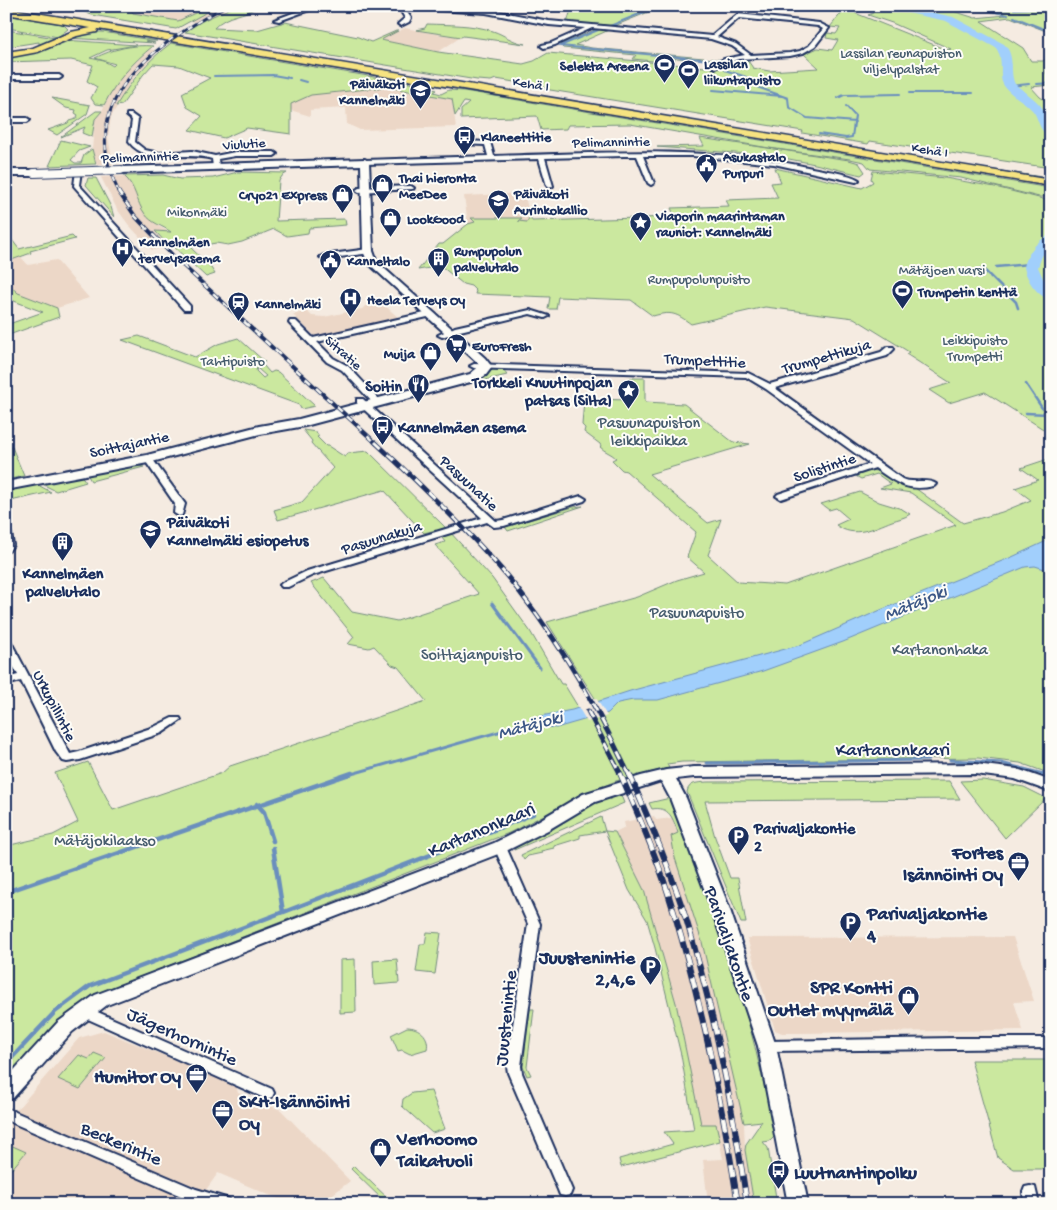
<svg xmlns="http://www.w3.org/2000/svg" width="1057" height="1210" viewBox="0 0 1057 1210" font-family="'Gochi Hand',sans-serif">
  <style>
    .built { fill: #ecd7c7 }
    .green { fill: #cbe89f; stroke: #738c7e; fill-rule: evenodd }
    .water { fill: #a1cffc; stroke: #6b8fbd }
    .pier { fill: #f5ebe1 }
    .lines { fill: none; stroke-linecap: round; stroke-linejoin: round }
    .stream-far3 { stroke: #6b8fbd; stroke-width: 2 }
    .stream-far2 { stroke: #6b8fbd; stroke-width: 2.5 }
    .stream-far1 { stroke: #6b8fbd; stroke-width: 3 }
    .stream { stroke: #6b8fbd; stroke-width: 4.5 }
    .river { fill: #a1cffc; fill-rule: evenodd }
    .minor-casing { stroke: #1b2f5e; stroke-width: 4 }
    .tertiary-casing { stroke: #1b2f5e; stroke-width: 4 }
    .secondary-casing { stroke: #1b2f5e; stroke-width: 4 }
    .primary-casing { stroke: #1b2f5e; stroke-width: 4 }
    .trunk-casing { stroke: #1b2f5e; stroke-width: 3 }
    .minor { fill: #fdfcf7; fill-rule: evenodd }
    .tertiary { fill: #fdfcf7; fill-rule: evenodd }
    .secondary { fill: #fdfcf7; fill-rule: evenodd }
    .primary { fill: #f6e381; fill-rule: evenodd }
    .trunk { fill: #f6e381; fill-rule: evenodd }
    .rail-far3-casing { stroke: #1b2f5e; stroke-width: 3 }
    .rail-far2-casing { stroke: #1b2f5e; stroke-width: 4 }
    .rail-far1-casing { stroke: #1b2f5e; stroke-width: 5 }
    .rail-casing { stroke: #1b2f5e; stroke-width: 6 }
    .rail-far3 { stroke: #fdfcf7; stroke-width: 2; stroke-dasharray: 5.5; stroke-linecap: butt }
    .rail-far2 { stroke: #fdfcf7; stroke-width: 2.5; stroke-dasharray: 7; stroke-linecap: butt }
    .rail-far1 { stroke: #fdfcf7; stroke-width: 3; stroke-dasharray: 9; stroke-linecap: butt }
    .rail { stroke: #fdfcf7; stroke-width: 4.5; stroke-dasharray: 12; stroke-linecap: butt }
    .tertiary-bridge-casing { stroke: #1b2f5e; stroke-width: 10; stroke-linecap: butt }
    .tertiary-bridge { stroke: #fdfcf7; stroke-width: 8 }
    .labels { text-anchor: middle; stroke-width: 4; stroke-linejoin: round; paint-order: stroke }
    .far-park-label { font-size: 14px; fill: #475d6e; stroke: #fdfcf7 }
    .far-poi-label { font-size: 14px; font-weight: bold; fill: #1b2f5e; stroke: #fdfcf7; text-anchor: start }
    .far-street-label { font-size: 14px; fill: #1b2f5e; stroke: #fdfcf7 }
    .street-label { font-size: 16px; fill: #1b2f5e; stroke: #fdfcf7 }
    .poi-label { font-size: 16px; font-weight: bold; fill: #1b2f5e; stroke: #fdfcf7; text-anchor: start }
    .park-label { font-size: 16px; fill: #475d6e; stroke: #fdfcf7 }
    .water-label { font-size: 18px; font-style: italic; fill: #3c5786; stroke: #fdfcf7 }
    .near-street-label { font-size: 19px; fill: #1b2f5e; stroke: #fdfcf7 }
    .near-poi-label { font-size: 19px; font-weight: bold; fill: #1b2f5e; stroke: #fdfcf7; text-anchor: end }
  </style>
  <rect width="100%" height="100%" fill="#f5ebe1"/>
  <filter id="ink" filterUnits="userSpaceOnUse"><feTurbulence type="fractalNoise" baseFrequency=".02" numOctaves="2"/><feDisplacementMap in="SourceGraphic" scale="10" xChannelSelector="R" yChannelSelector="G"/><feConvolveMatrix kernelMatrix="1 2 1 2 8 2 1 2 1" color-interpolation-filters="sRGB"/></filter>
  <g filter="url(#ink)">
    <path class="built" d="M128 6H210L179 21 133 13Z
      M218 6H235L199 23 190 21Z
      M405 28 437 34 461 37 438 52 380 40Z
      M149 49 158 51 134 77 111 117 108 137 113 164H96L92 149 95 119 102 111 112 88 124 73Z
      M289 71 452 99 456 127 360 130 347 124 346 108 310 110V116L290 110Z
      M124 176 132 185 145 214 160 227 171 233 155 232 169 247 152 250 128 224 117 209 101 177Z
      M524 193 530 216 527 222 443 244 468 224 464 196Z
      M21 257 28 265 56 260 89 298 57 308 18 293 6 282V262Z
      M383 304 399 318 317 338 293 315 307 311 312 316 324 317 362 309 365 306Z
      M654 816 656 820 672 818 702 898 762 1121 744 1123 745 1150 754 1204H708L703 1160 723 1159 716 1124 701 1125 676 1003 644 890 615 832 625 827 624 822Z
      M1013 937 1034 1001 1014 1002 1023 1030 799 1033H782L775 1030 747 938Z
      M104 1031 236 1085 238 1093 281 1110 350 1181 320 1204H290L218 1173 196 1204H6V1122L79 1038Z"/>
    <path class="green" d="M78 6H128L133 13 178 21 210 6H218L176 29 92 15 79 10Z
      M235 6H259C243 17 228 13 214 28L257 30 285 22 358 37 371 42 396 31H398L381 40 438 52 523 64 534 61 548 53 717 68 726 67 728 64 746 58 753 68 769 71 819 68 804 54 818 48 832 50 838 40 826 38 827 33 836 34 840 28 830 27 847 6H937L975 18 1006 15 985 10 1008 9 1006 6H1038L1051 15 1046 19 1051 20V33L1010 17 981 21 1023 48 1031 61H1043L1051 56V67L1045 71 1046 74 1051 78V85L1031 87 1040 97 1051 104V168L870 141 868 144 802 133 803 131 544 89 545 87 496 79 491 81 477 80 185 32 202 21ZM869 7 873 13 868 15 892 23 951 49 947 50 855 13 858 10Z
      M572 6H663L612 27 567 23Z
      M6 8 960 165 1049 178 1048 180Z
      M6 15 63 24 68 29 58 37 8 28 6 27Z
      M427 24C449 25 471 24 493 31 505 35 510 41 525 44L463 36 461 37 416 30 425 28Z
      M6 29 13 31 55 38 39 45V42L6 47Z
      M597 29 609 30 575 45 592 48 726 60 676 58 672 63 633 59 636 55 563 48 560 45Z
      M96 32H103L157 41H145L155 43 67 38Z
      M64 40 136 45 107 50 90 58 104 61 113 66 115 64 95 58C112 49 134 44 153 46 132 63 116 81 104 105L95 104 91 98 97 87 87 81 93 65 71 60 6 62V57Z
      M171 43 410 83 437 90 434 92 441 94 449 90 464 91 1050 188 1045 197H1039L961 178 870 169 864 162 850 159 769 148 630 124 568 125 566 129 541 130 537 116 461 119V110L469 103 464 102 455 116 452 99 387 87 311 95 291 104V134L247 128 224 138 189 130 202 116 187 107 182 93 210 78 179 66 153 64 143 75 122 105 116 106C132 80 146 62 171 43Z
      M52 98 90 105 87 114 57 135 48 130 68 123 69 121 76 119 78 115 75 113 76 110 66 108Z
      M96 111H102L95 119 92 137 82 133 85 127 61 137Z
      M700 138 849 160 859 163 865 172 861 175 815 164 773 156 657 147 704 146Z
      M61 140 90 147 79 151 71 160 75 163H81L84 155 92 149 96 164 49 166Z
      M775 168 862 188 873 182 871 179 873 171 945 178 995 187 1051 201V434L985 392 949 403 929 390 951 383 906 354 909 352 854 318 765 307 691 324C676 313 671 311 653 316L631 300 558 297 556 309H548L550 297 475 294 476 291 471 286 463 284 441 266 418 270 439 244H443L468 224 475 222 471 218H522L518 221 527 222 530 216 532 221 675 217 671 208 729 206 726 200 778 198 771 183 781 182Z
      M238 172 287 173 282 176 279 181 276 221 345 219 346 225 309 228 308 233 287 236 274 229 242 242 228 245 216 243 193 247 192 249 209 265 215 274 206 277 172 245H168L155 231 171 232C163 226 151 223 145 214 136 202 136 186 124 176L163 175 180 179 213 178Z
      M88 178H96L111 207 114 217 86 185Z
      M6 232 19 249 72 236 75 239 30 251 31 253 6 262Z
      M6 282 18 293 57 308 59 317 6 336V325L43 312 6 298Z
      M139 336 195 357 218 344 238 338 265 362 258 365 256 371 263 378 266 376 258 369 263 365 270 373 274 371 278 372 315 406 301 409 299 405 122 340Z
      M491 370H503L507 375 438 391Z
      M630 378H645V402L684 404 733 442 750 444 649 474 708 523 721 519 708 555 738 582 785 585 956 525 911 493 880 488 891 484 877 474 861 479 854 475 869 470 877 471 900 485 915 488 963 523 1002 512 1031 500 1015 488 1038 480 1021 468 1051 458V774L1020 763 978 758 682 762 667 764 669 768 616 781 587 793 509 833 109 989 80 1007 6 1082V846L53 835 78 822 55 773 88 762 113 810 222 773 230 766 426 701 398 667 392 665 374 646 369 648 348 644 354 637 311 583 324 578 352 612 397 621 479 594 435 545 445 542 436 530 424 533 384 490 278 520 274 510 302 502 333 468 311 443 312 441 303 430 316 432 319 436 317 437 326 446H328L345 457 348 453 368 451 449 531 492 578 530 631 561 684H564L586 720 605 714 547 622 637 597 677 580 704 572 687 557 696 532 626 471 622 470 612 460 616 458C611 453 605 452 600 447L601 446 600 444 584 432 585 428 582 425 584 399 630 400Z
      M12 447 24 476 6 480V449Z
      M138 466 144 467 91 481 87 474Z
      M80 474 86 482 56 491 40 483Z
      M36 484 51 492 6 502V491Z
      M860 492 879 502 902 509 910 514C905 518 898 519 892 521 874 528 854 539 836 525L849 519 836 508 829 510 821 504Z
      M583 506 508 531 505 527 573 507Z
      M983 780 1024 787 1046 798 1005 838 960 781Z
      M949 781 960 799 705 801 715 837 730 878H738L746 923H741L687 792C689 782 698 783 707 782Z
      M620 793 624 803 514 850 518 844 603 799Z
      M670 798C700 869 728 942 747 1017 758 1056 766 1096 776 1135L770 1141 763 1142 768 1148 777 1204H754L745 1150 746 1144 762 1121 744 1123 702 942 675 858 671 836 678 833C673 818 669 806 652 809L649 803Z
      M601 817 605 831 615 832 644 890 676 1003 701 1124H716L720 1141 621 1167 619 1159 673 1144 664 1132 694 1130 681 1055 655 948 647 920 629 890 605 831 580 835V838L554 846V848L541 851 542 853 528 856 524 860 521 855Z
      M427 932 441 933 435 974 416 972 420 944H425Z
      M355 959 356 1012 340 1013V960Z
      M397 959 399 983 374 985 373 961Z
      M530 1009H534L527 1067 531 1075 527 1076 523 1067Z
      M407 1027C419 1027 430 1036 427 1049L410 1054 402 1050 398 1051 391 1035Z
      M94 1053 106 1058 80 1089 58 1079 79 1055 89 1059Z
      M971 1060H1051V1161L1044 1169H1014L998 1158Z
      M431 1091 445 1129 432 1133 402 1106 403 1099 412 1093Z
      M6 1143 26 1152 6 1176Z
      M354 1166 394 1204H387L351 1169Z"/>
    <path class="water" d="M1051 539V571L1035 566 1025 567 843 642 763 671 658 700H633L618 703 608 713 556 728 539 726 533 721 541 716 572 710 630 691 800 645 883 609 1012 557Z"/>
    <path class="pier" d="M596 698 607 716 587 722 577 705Z"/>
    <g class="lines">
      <path class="stream-far3" d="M1014 9 1036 8 1047 13
        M990 11 1008 9
        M992 11 1008 15
        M1014 17 1051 32
        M610 26 659 6
        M598 30 560 46 721 61
        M726 66 746 58
        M725 70 746 77 757 87 788 98 789 107 807 118 855 122
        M214 76 273 75 290 78
        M299 80 306 82
        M1037 84 1051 83
        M1010 86 1029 84
        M713 90 782 96
        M1014 92H1018
        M909 93H973
        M838 98 844 95 900 94
        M819 134 846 138 852 137 855 116 846 106"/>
      <path class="stream-far2" d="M996 267 1030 264
        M983 269 1016 302 1018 308
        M960 273 984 269
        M1026 384 1042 408
        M1044 412 1051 420
        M1026 413 1047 414"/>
      <path class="stream-far1" d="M492 603 540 668
        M950 760 1001 763 1047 775
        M707 763 928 760
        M348 775 516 727 535 724"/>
      <path class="stream" d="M1044 773 1051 776
        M257 804 264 812 273 841
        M467 841 533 814
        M6 892 352 773
        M284 912 456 845
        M6 1064 55 1012 90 986 283 912 273 848"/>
      <path class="river" d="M884 6H904L953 17 1004 44C1016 56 1009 72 1015 84 1035 100 1051 108 1051 136 1037 132 1040 117 1031 109 1023 100 1007 94 1002 82 999 73 1004 60 996 48L946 21 889 9Z
        M1051 235V247L1042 256 1038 267 1043 278 1051 287V300C1038 297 1026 279 1024 267 1026 255 1038 238 1051 235Z"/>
      <defs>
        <path id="minor" d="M312 6H320L279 21 274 20Z
          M394 6 486 9 549 21 712 36 738 14 819 23 829 28 815 46 803 53 790 56 738 59 715 68 712 66 713 65 724 59 745 55 732 46 711 39 592 28 555 45 544 48 541 46 542 45 551 43 585 28 549 25 486 13 404 8 411 18 409 22 401 26 398 24 405 18 399 8ZM739 18 818 26 823 29 809 46 800 51 790 53 751 55 736 44 717 37Z
          M6 75H59L62 77 59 79H6Z
          M127 114H131L138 119 135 142 145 150 159 153 192 151 215 156 235 152H274L277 154 274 156H235L218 159 219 167 216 169 213 167 212 159C184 150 148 167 129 142L132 120 127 116Z
          M6 118H27L30 120 27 122H6Z
          M462 141 490 142 494 156C601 153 706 145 812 168 825 171 849 173 859 180L856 182 774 164 693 156H643L654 183 651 185 648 183 637 156H624L545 158 553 186 550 188 547 186 539 159 365 164 362 162 365 160 488 156 485 145 460 144 459 143Z
          M76 170 81 171 79 185 190 306V310H184L74 186Z
          M411 186 414 188 413 189 359 192 356 190 359 188Z
          M368 249 372 251 371 253 324 259 320 257 324 255Z
          M530 310 549 316 545 318 530 314 460 331 442 337 438 335 455 327Z
          M429 312H432V316L317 342 333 358 348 366 380 400 381 402 377 404H374L342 370 327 362 289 323 290 321H296L313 338Z
          M887 347H893L894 349 887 356 775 388 902 479C913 484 927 478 936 484L934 486C907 492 896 483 875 468L781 499 776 496 778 494 870 464 766 389 746 377 474 368 470 366 474 364 748 373 770 384 881 352Z
          M357 399H363L496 521 503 520 581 496 586 499 584 501 504 526 494 527 487 522 313 575 288 587H282L280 585 282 583 307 571 482 518 357 403Z
          M148 456 151 457 185 504 182 515 179 516 174 513 175 504 144 459Z
          M6 530 11 533 13 545 9 551 6 552Z
          M6 639 11 642 70 754 79 752 154 727 172 718H180L181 720 162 733 80 760 67 762 63 761 56 752 21 681 6 685V678L18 675 6 653Z
          M500 843 504 844 506 847 540 924 521 1066 522 1073 572 1190 570 1195 565 1196 560 1195 558 1190 508 1073 507 1066 528 924 494 847 496 844Z
          M84 1006 272 1089 274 1093 272 1097 267 1099 262 1097 79 1015 77 1011 79 1007Z
          M955 1038H1051V1048L767 1051 762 1050 760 1046 762 1042 767 1041Z
          M6 1108 196 1189 229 1199 231 1204H203L188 1199 6 1120Z
          M1030 1186 1035 1187 1039 1204H1024L1023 1192 1025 1187Z"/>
        <path id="tertiary" d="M365 159 369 162 373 251 377 262 485 358 492 367 490 369H482L477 362 368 263 363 251 361 165 121 173 117 170 121 167Z
          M6 170H34L38 173 34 176H6Z
          M975 764 1017 769 1051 781V792L1015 779 975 774 694 777 676 779 686 798 729 907 776 1046 808 1204H788L758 1046 711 907 670 798 661 781 595 802 548 830 506 851 107 1005 72 1032 13 1098 6 1100V1079L58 1022 95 995 494 843 536 822 583 794 641 776 666 770 694 767Z"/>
        <path id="secondary" d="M486 363 492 367 486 375 478 380 305 426 260 434 148 463 6 490V482L147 455 259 426 299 419 470 374 482 364Z"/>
        <path id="primary" d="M1041 6H1051V11Z"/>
        <path id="trunk" d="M6 8 1051 180V186L98 29 97 32 77 36 38 52 6 58V52L33 48 71 32 91 28 6 14Z"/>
      </defs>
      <use href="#minor" class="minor-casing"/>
      <use href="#tertiary" class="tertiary-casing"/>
      <use href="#secondary" class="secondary-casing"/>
      <use href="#primary" class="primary-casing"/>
      <use href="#trunk" class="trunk-casing"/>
      <use href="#minor" class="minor"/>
      <use href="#tertiary" class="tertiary"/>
      <use href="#secondary" class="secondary"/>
      <use href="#primary" class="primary"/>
      <use href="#trunk" class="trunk"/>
      <defs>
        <path id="rail-far3" d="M119 192C72 101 155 44 226 6"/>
        <path id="rail-far2" d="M118 191 135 216 176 259 377 444"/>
        <path id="rail-far1" d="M375 442C419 483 462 524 501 569 553 630 595 702 629 775
          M588 711 621 775"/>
        <path id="rail" d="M620 773C637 812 654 850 667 890 700 992 721 1098 738 1204
          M629 773C650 822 671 871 687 922 715 1014 733 1109 747 1204"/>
      </defs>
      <use href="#rail-far3" class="rail-far3-casing"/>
      <use href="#rail-far2" class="rail-far2-casing"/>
      <use href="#rail-far1" class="rail-far1-casing"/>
      <use href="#rail" class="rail-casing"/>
      <use href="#rail-far3" class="rail-far3"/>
      <use href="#rail-far2" class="rail-far2"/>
      <use href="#rail-far1" class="rail-far1"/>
      <use href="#rail" class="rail"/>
      <defs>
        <path id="tertiary-bridge" d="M34 173 121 170"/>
      </defs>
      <use href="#tertiary-bridge" class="tertiary-bridge-casing"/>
      <use href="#tertiary-bridge" class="tertiary-bridge"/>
    </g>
  </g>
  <defs>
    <symbol id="stadium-pin" viewBox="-11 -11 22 30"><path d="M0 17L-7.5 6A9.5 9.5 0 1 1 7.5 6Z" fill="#1b2f5e" stroke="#fdfcf7"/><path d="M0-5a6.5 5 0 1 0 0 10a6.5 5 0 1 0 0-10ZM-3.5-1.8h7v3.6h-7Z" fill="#fff"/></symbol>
    <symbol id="school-pin" viewBox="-11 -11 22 30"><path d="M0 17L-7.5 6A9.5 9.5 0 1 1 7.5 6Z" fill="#1b2f5e" stroke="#fdfcf7"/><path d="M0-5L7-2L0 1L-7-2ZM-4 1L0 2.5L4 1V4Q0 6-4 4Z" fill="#fff"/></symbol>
    <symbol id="bus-pin" viewBox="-11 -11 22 30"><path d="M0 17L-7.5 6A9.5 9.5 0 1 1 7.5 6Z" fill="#1b2f5e" stroke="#fdfcf7"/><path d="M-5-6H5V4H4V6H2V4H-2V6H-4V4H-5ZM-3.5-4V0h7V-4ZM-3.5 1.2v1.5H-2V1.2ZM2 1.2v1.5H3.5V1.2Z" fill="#fff"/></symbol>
    <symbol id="civic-pin" viewBox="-11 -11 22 30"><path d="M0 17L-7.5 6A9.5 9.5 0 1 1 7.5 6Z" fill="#1b2f5e" stroke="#fdfcf7"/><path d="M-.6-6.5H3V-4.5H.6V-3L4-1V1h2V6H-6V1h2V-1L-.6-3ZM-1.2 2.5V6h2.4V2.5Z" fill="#fff"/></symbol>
    <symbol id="shop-pin" viewBox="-11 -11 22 30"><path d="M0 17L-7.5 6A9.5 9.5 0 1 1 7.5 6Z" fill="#1b2f5e" stroke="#fdfcf7"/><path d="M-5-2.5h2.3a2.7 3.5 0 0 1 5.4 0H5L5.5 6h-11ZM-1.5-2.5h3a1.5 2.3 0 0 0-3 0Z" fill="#fff"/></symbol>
    <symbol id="sight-pin" viewBox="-11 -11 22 30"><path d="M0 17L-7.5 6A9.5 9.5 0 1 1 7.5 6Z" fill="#1b2f5e" stroke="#fdfcf7"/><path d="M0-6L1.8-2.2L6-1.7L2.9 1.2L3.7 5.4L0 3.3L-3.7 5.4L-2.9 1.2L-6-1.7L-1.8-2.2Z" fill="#fff"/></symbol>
    <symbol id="hospital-pin" viewBox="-11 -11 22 30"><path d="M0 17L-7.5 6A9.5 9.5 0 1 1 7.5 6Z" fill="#1b2f5e" stroke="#fdfcf7"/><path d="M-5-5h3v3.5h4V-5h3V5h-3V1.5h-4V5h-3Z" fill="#fff"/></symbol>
    <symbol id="building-pin" viewBox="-11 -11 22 30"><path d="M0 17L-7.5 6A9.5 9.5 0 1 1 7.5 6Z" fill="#1b2f5e" stroke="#fdfcf7"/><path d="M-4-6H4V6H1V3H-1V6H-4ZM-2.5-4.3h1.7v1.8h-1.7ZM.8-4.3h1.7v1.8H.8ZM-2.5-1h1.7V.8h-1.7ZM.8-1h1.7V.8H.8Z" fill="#fff"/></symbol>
    <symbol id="station-pin" viewBox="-11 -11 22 30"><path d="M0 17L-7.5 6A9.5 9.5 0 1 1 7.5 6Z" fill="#1b2f5e" stroke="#fdfcf7"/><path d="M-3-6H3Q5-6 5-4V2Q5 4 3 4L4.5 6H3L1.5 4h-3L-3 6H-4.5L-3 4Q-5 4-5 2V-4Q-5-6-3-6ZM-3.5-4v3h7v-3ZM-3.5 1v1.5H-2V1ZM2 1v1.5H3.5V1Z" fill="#fff"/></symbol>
    <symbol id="supermarket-pin" viewBox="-11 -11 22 30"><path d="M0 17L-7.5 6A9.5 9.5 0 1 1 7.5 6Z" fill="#1b2f5e" stroke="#fdfcf7"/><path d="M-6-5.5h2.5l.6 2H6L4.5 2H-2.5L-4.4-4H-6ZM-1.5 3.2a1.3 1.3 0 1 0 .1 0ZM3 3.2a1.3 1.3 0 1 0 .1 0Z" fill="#fff"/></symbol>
    <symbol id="restaurant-pin" viewBox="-11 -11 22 30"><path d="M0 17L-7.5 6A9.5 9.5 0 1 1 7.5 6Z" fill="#1b2f5e" stroke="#fdfcf7"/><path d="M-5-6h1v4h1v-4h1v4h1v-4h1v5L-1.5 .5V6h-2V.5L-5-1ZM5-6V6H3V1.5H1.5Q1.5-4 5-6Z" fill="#fff"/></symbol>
    <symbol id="parking-pin" viewBox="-11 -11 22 30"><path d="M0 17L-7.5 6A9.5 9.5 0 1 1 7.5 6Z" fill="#1b2f5e" stroke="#fdfcf7"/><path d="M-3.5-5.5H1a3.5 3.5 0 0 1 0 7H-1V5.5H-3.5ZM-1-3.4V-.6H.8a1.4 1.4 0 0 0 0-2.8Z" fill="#fff"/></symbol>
    <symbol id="office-pin" viewBox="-11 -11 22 30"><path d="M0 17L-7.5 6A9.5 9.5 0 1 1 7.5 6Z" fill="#1b2f5e" stroke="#fdfcf7"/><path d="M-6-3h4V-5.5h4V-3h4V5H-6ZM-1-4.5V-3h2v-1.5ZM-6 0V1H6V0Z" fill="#fff"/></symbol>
  </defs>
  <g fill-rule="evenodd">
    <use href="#stadium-pin" x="652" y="52" width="25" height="34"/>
    <use href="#stadium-pin" x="676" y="58" width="25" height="34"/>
    <use href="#school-pin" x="408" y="78" width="25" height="34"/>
    <use href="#bus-pin" x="452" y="124" width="25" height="34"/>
    <use href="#civic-pin" x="694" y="152" width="25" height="34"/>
    <use href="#shop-pin" x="370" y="172" width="25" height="34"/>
    <use href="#shop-pin" x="330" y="182" width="25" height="34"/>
    <use href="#school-pin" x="486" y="188" width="25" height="34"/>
    <use href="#shop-pin" x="378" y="206" width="25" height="34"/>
    <use href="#sight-pin" x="628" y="210" width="25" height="34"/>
    <use href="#hospital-pin" x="110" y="236" width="25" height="34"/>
    <use href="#building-pin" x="426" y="246" width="25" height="34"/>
    <use href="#civic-pin" x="318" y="248" width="25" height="34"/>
    <use href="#stadium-pin" x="890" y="278" width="25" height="34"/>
    <use href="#hospital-pin" x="338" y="286" width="25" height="34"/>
    <use href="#station-pin" x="226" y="290" width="25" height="34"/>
    <use href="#supermarket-pin" x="444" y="332" width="25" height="34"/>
    <use href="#shop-pin" x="418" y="340" width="25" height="34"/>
    <use href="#restaurant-pin" x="406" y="372" width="25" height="34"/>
    <use href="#sight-pin" x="616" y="378" width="25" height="34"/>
    <use href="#bus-pin" x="370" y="414" width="25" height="34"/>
    <use href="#school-pin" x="138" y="518" width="25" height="34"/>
    <use href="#building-pin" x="50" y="530" width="25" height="34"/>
    <use href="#parking-pin" x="726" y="824" width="25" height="34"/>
    <use href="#office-pin" x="1006" y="850" width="25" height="34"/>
    <use href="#parking-pin" x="838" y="910" width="25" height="34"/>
    <use href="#parking-pin" x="638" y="954" width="25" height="34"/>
    <use href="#shop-pin" x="896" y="984" width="25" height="34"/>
    <use href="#office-pin" x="184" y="1062" width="25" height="34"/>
    <use href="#office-pin" x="210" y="1098" width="25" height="34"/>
    <use href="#shop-pin" x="368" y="1136" width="25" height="34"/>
    <use href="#bus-pin" x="766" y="1158" width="25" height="34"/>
  </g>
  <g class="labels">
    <g class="far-park-label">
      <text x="901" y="57">Lassilan reunapuiston<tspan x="901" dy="16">viljelypalstat</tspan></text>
      <text x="197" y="216">Mikonmäki</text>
      <text x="942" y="274">Mätäjoen varsi</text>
      <text x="699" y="283">Rumpupolunpuisto</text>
      <text x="975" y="344">Leikkipuisto<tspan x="975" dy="16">Trumpetti</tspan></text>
      <text x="233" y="365">Tahtipuisto</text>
    </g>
    <g class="far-poi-label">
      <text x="704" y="68">Lassilan<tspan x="704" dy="16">liikuntapuisto</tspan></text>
      <text x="649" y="70" text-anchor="end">Selekta Areena</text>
      <text x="405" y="88" text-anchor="end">Päiväkoti<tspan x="405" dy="16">Kannelmäki</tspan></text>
      <text x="481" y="141">Klaneettitie</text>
      <text x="723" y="161">Asukastalo<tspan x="723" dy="16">Purpuri</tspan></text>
      <text x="399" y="182">Thai hieronta<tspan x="399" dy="16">MeeDee</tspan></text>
      <text x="514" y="198">Päiväkoti<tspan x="514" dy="16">Aurinkokallio</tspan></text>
      <text x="327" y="199" text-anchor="end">Cryo21 Express</text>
      <text x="656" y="220">Viaporin maarintaman<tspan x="656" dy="16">rauniot: Kannelmäki</tspan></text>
      <text x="407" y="223">LookGood</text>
      <text x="139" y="246">Kannelmäen<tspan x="139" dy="16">terveysasema</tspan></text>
      <text x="454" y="255">Rumpupolun<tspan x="454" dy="16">palvelutalo</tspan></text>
      <text x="347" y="265">Kanneltalo</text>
      <text x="918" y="296">Trumpetin kenttä</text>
      <text x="367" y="304">Heela Terveys Oy</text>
      <text x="255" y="308">Kannelmäki</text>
      <text x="472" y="350">EuroFresh</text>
      <text x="415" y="358" text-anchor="end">Muija</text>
    </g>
    <g class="far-street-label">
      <text transform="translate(531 83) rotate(9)" y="5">Kehä I</text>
      <text transform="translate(611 141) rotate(-1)" y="5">Pelimannintie</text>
      <text transform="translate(244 143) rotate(-4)" y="5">Viulutie</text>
      <text transform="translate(930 149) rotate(9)" y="5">Kehä I</text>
      <text transform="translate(140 156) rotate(-2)" y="5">Pelimannintie</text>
      <text transform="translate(344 352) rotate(41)" y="5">Sitratie</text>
    </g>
    <g class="street-label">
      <text transform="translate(826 355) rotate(-16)" y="6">Trumpettikuja</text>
      <text transform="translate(705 359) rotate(3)" y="6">Trumpettitie</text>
      <text transform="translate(129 443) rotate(-12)" y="6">Soittajantie</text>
      <text transform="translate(824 466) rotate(-18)" y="6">Solistintie</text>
      <text transform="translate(470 482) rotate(43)" y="6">Pasuunatie</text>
      <text transform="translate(381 536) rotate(-17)" y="6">Pasuunakuja</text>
      <text transform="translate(56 705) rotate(63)" y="6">Urkupillintie</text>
    </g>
    <g class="poi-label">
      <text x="612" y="387" text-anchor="end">Torkkeli Knuutinpojan<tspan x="612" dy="18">patsas (Silta)</tspan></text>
      <text x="402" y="391" text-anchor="end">Soitin</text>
      <text x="398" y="432">Kannelmäen asema</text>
      <text x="167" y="527">Päiväkoti<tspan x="167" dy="18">Kannelmäki esiopetus</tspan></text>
      <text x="63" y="578" text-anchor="middle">Kannelmäen<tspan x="63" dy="18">palvelutalo</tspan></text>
      <text x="754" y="833">Parivaljakontie<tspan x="754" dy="18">2</tspan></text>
    </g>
    <g class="park-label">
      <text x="649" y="427">Pasuunapuiston<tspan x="649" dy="18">leikkipaikka</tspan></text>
      <text x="697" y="617">Pasuunapuisto</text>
      <text x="940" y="654">Kartanonhaka</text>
      <text x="472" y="659">Soittajanpuisto</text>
      <text x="105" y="845">Mätäjokilaakso</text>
    </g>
    <g class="water-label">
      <text transform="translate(915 602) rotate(-23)" y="6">Mätäjoki</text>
      <text transform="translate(530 724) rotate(-15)" y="6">Mätäjoki</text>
    </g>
    <g class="near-street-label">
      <text x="893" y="755">Kartanonkaari</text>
      <text transform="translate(481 828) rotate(-23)" y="7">Kartanonkaari</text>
      <text transform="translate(731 943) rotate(71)" y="7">Parivaljakontie</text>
      <text transform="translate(504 1018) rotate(-84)" y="7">Juustenintie</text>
      <text transform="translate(183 1035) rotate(24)" y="7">Jägerhornintie</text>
      <text transform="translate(122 1142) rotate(23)" y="7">Beckerintie</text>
    </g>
    <g class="near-poi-label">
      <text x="1003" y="858">Fortes<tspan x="1003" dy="22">Isännöinti Oy</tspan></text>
      <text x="867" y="919" text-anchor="start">Parivaljakontie<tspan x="867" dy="22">4</tspan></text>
      <text x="635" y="963">Juustenintie<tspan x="635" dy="22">2,4,6</tspan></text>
      <text x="893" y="993">SPR Kontti<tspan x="893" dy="22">Outlet myymälä</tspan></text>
      <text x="181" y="1082">Humitor Oy</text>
      <text x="239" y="1107" text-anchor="start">SKH-Isännöinti<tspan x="239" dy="22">Oy</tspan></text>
      <text x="397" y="1144" text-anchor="start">Verhoomo<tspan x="397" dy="22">Taikatuoli</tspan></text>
      <text x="794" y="1178" text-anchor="start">Luutnantinpolku</text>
    </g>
  </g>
  <rect width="1057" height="1210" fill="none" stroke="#fdfcf7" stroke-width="25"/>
  <rect x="12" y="12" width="1032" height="1185" fill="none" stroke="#1b2f5e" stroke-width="2" filter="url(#ink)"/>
</svg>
